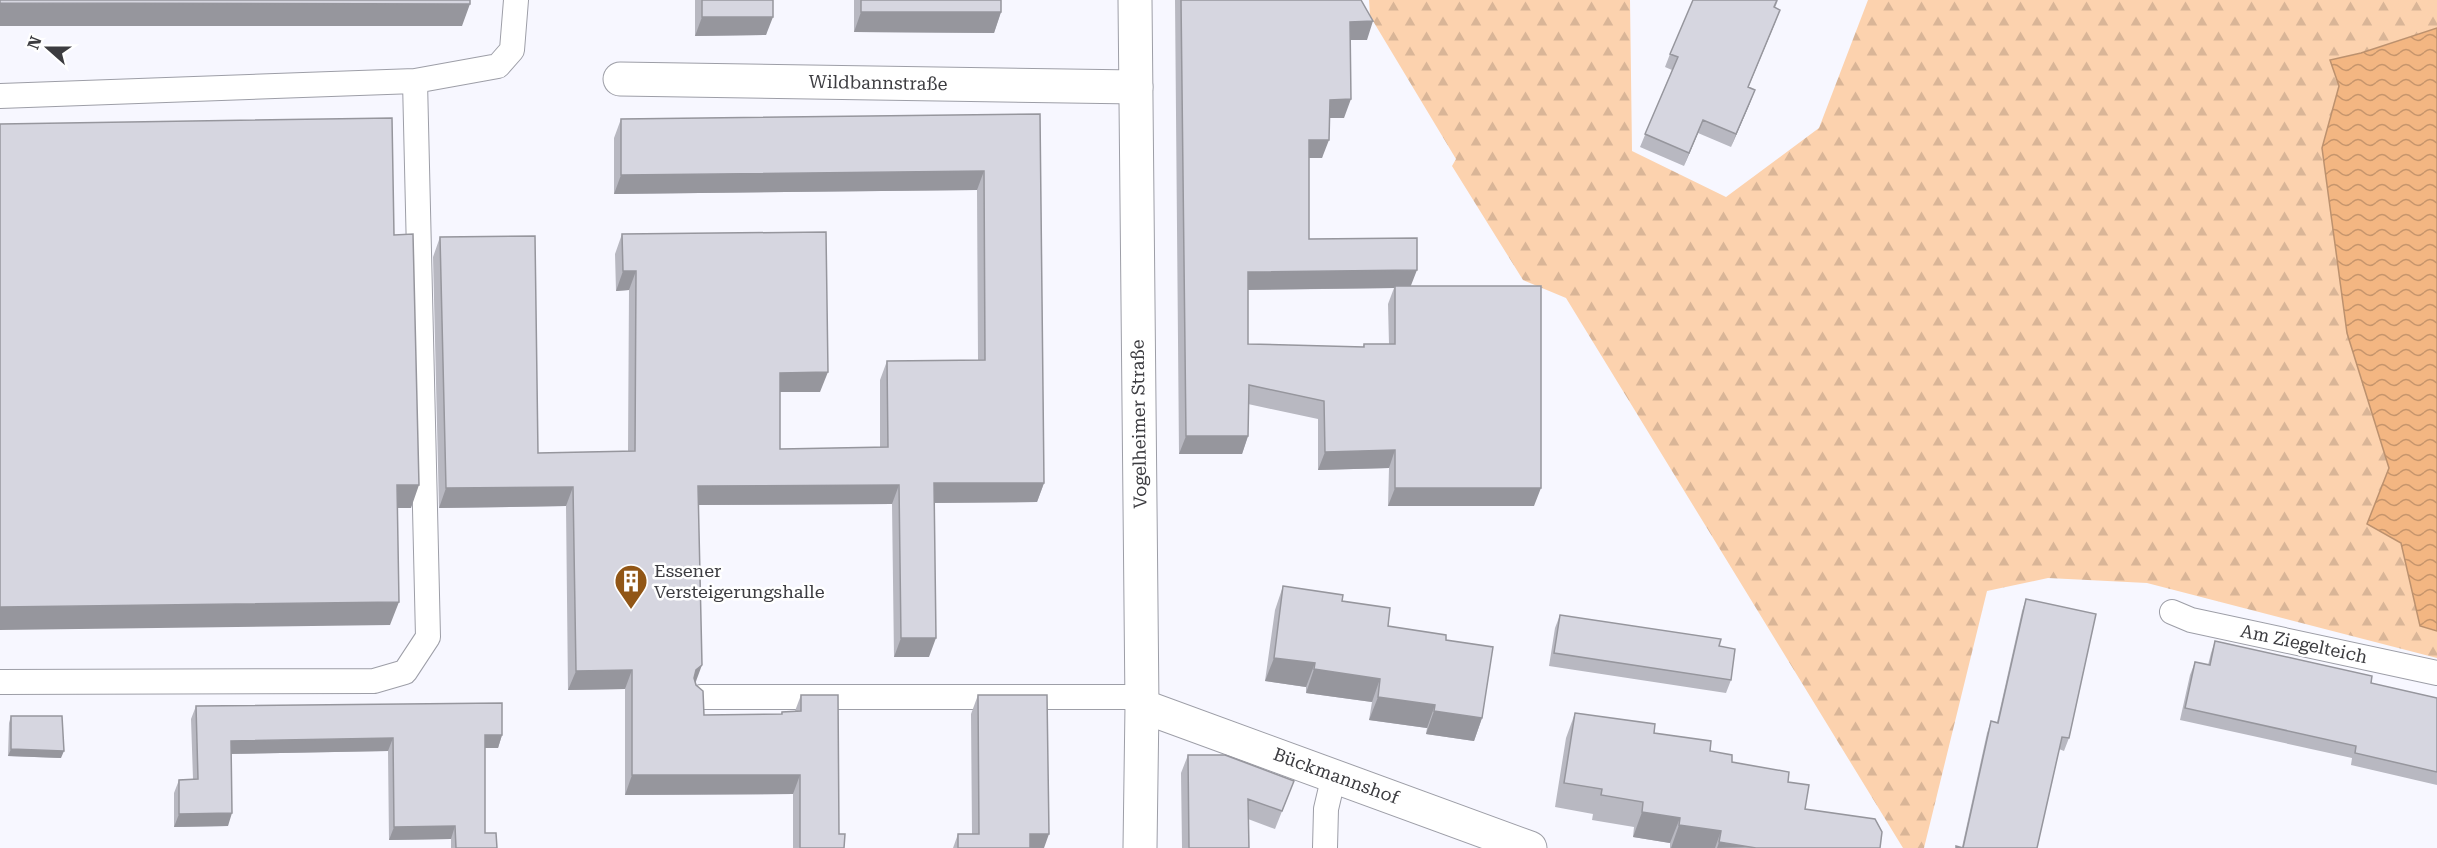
<svg xmlns="http://www.w3.org/2000/svg" width="2437" height="848" viewBox="0 0 2437 848" font-family="'Roboto Serif',serif">
  <style>
    .forest { fill: url(#forest-firs) }
    .water { fill: url(#water-waves); stroke: #bc916e; stroke-width: 1.5 }
    .lines { fill: none; stroke-linecap: round; stroke-linejoin: round }
    .service-casing { stroke: #9d9ea7; stroke-width: 26 }
    .minor-casing { stroke: #9d9ea7; stroke-width: 35 }
    .secondary-casing { stroke: #9d9ea7; stroke-width: 35 }
    .service { stroke: #fff; stroke-width: 24 }
    .minor { stroke: #fff; stroke-width: 33 }
    .secondary { stroke: #fff; stroke-width: 33 }
    .wall { fill: #b8b8c1; fill-rule: evenodd }
    .shaded-wall { fill: #96969d }
    .building { fill: #d6d6e0; stroke: #96969d; stroke-width: 1.5 }
    .labels { text-anchor: middle; stroke-width: 5; stroke-linejoin: round; paint-order: stroke }
    .street-label { font-size: 18px; fill: #3c3c40; stroke: #fff }
    .poi-label { font-size: 18px; fill: #3c3c40; stroke: #fff; text-anchor: start }
  </style>
  <defs>
    <pattern id="forest-firs" width="22" height="20" patternUnits="userSpaceOnUse" patternTransform="scale(1.5)"><rect width="22" height="20" fill="#fcd2ae"/><path d="M5 1l3.5 6h-7zM16 11l3.5 6h-7z" fill="#d9b597"/></pattern>
    <pattern id="water-waves" width="16" height="10" patternUnits="userSpaceOnUse" patternTransform="scale(1.5)"><rect width="16" height="10" fill="#f3b682"/><path d="M0 5q4-4 8 0t8 0" fill="none" stroke="#c6956c"/></pattern>
  </defs>
  <rect width="100%" height="100%" fill="#f7f7ff"/>
  <path class="forest" d="M1369 0H1630L1632 151 1726 197 1819 128 1868 0H2437V28L2361 53 2330 60 2339 86 2322 148 2347 333 2389 468 2367 524 2401 543 2420 626 2437 631V658L2147 583 2048 578 1987 591 1924 848H1903L1566 298 1523 280 1452 166 1456 159 1370 16Z"/>
  <path class="water" d="M2437 28V631L2420 626 2401 543 2367 524 2389 468 2347 333 2322 148 2339 86 2330 60 2361 53Z"/>
  <g class="lines">
    <defs>
      <path id="service" d="M415 81 498 66 512 50 516 0
        M0 96 415 81 428 637 405 672 374 681 0 682
        M2172 612 2191 620 2437 673
        M701 697H1142
        M1325 848 1326 809 1334 775"/>
      <path id="minor" d="M620 79 1136 87
        M1142 706 1530 848"/>
      <path id="secondary" d="M1135 0 1142 706 1140 848"/>
    </defs>
    <use href="#service" class="service-casing"/>
    <use href="#minor" class="minor-casing"/>
    <use href="#secondary" class="secondary-casing"/>
    <use href="#service" class="service"/>
    <use href="#minor" class="minor"/>
    <use href="#secondary" class="secondary"/>
  </g>
  <path class="wall" d="M695 0H773L766 35 695 36Z
    M854 0H1001V12L994 33 854 32Z
    M1175 0H1361L1367 40H1350L1344 118H1329L1322 158H1309V239L1411 286 1534 506H1388L1389 468 1318 470V419L1248 404V436L1242 454H1179ZM1394 288 1388 304 1389 344H1364L1363 347 1248 344V290Z
    M1778 0 1775 8V23L1748 87 1750 103 1731 147 1698 133 1684 166 1640 147 1672 70 1665 67 1670 54Z
    M1040 114 1044 483 1037 502 934 503 929 657H894L892 504 699 505 696 684 704 715 781 714 782 712 795 711 801 695 839 834 844 848H793V794L625 795V689L568 690 566 506 439 508 433 257 440 237 538 453 628 451 629 290 616 291 615 254 622 234 820 392H780V449L880 447V380L887 361 978 360 977 190 614 194V138L621 119Z
    M1283 586 1342 601 1388 626 1446 640 1482 718 1474 741 1426 734 1427 728 1369 720 1372 702 1306 693V687L1265 681 1275 610Z
    M2026 599 2069 738 2064 751 2059 749 2037 848 1962 847 1987 733 1991 721 1997 722 2022 611Z
    M1560 615 1719 646 1731 680 1726 693 1549 666 1555 628Z
    M2215 641 2371 683 2437 698V785L2351 765 2352 758 2180 720 2190 675 2195 662 2208 665 2211 653Z
    M978 695 1044 848H953L958 834H972L971 714Z
    M196 706 502 735 498 748H485V833L497 848H451V839L389 840 388 751 231 754 228 826 174 827V793L179 780 193 779 191 719Z
    M1575 713 1654 733 1710 751 1732 762 1788 782 1805 809 1880 848H1670V843L1633 837 1634 827 1592 820 1593 814 1555 807 1566 738Z
    M11 716 61 758 8 756 9 723Z
    M1188 755 1294 781 1275 829 1248 819 1249 848H1182L1181 773Z"/>
  <path class="shaded-wall" d="M0 3 470 4 462 26H0Z
    M1780 10 1775 23 1743 100 1748 87Z
    M861 12H1001L994 33 854 32Z
    M702 17H773L766 35 695 36Z
    M1373 21 1367 40H1343L1350 22Z
    M1755 90 1750 103 1731 147 1736 134Z
    M1351 99 1344 118H1323L1330 100Z
    M1703 120 1698 133 1684 166 1689 153Z
    M1309 140H1329L1322 158H1302Z
    M984 171 977 190 614 194 621 175Z
    M1417 270 1410 288 1395 286 1394 288 1241 290 1248 272Z
    M623 271H636L629 290 616 291Z
    M828 372 820 392H773L780 373Z
    M1186 436H1248L1242 454H1179Z
    M1395 450 1389 468 1318 470 1325 452Z
    M934 483H1044L1037 502 927 503Z
    M397 485H419L411 508H389Z
    M899 485 892 504 691 505 698 486Z
    M573 487 566 506 439 508 446 488Z
    M1395 488H1541L1534 506H1388Z
    M399 602 390 625 0 630V607Z
    M901 638H936L929 657H894Z
    M1274 658 1315 663 1306 687 1265 681Z
    M702 665 695 684 689 689 696 670Z
    M1314 669 1380 679 1372 702 1306 693Z
    M632 670 625 689 568 690 576 671Z
    M1378 697 1435 705 1427 728 1369 720Z
    M1434 711 1482 718 1474 741 1426 734Z
    M485 735H502L498 748H480Z
    M393 738 388 751 226 754 231 741Z
    M11 749 64 751 61 758 8 756Z
    M632 775H800L793 794 625 795Z
    M1642 812 1680 818 1670 843 1633 837Z
    M232 813 228 826 174 827 179 814Z
    M1679 825 1721 831 1715 848H1671Z
    M455 826 451 839 389 840 394 827Z
    M1030 834H1049L1044 848H1025Z
    M1719 842 1756 847 1717 848Z"/>
  <path class="building" d="M0 0H470V4L0 3Z
    M702 0H773V17H702Z
    M861 0H1001V12H861Z
    M1181 0H1361L1373 21 1350 22 1351 99 1330 100 1329 140H1309V239L1417 238V270L1248 272V344L1364 347V344H1395V286H1541V488H1395V450L1325 452 1324 401 1249 385 1248 436H1186Z
    M1693 0H1777L1774 7 1780 10 1748 87 1755 90 1736 134 1703 120 1689 153 1645 134 1678 57 1670 54Z
    M1040 114 1044 483H934L936 638H901L899 485 698 486 702 665 696 670 694 678 696 685 703 691 704 715 782 714V712L801 711V695H838L839 834H845L844 848H800V775H632V670L576 671 573 487 446 488 440 237 535 236 538 453 635 451 636 271H623L622 234 826 232 828 372 780 373V449L888 447 887 361 985 360 984 171 621 175V119Z
    M392 118 394 235 413 234 419 485H397L399 602 0 607V124Z
    M1283 586 1343 595 1342 601 1390 608 1388 626 1446 635V640L1493 647 1482 718 1434 711 1435 705 1378 697 1380 679 1314 669 1315 663 1274 658Z
    M2026 599 2096 614 2069 738 2062 737 2037 848H1956V846L1963 848 1991 721 1998 723Z
    M1560 615 1721 639 1719 646 1735 649 1731 680 1554 653Z
    M2215 641 2372 676 2371 683 2437 698V772L2355 753 2356 746 2185 708 2195 662 2210 665Z
    M978 695H1047L1049 834H1030V848H958V834H979Z
    M502 703V735H485V833H496L497 848H456L455 826 394 827 393 738 231 741 232 813 179 814V780L198 779 196 706Z
    M1575 713 1655 724 1654 733 1711 741 1710 751 1732 755V762L1789 772 1788 782 1809 785 1805 809 1875 819 1882 832 1880 848H1756L1719 842 1721 831 1679 825 1680 818 1642 812 1643 802 1601 795 1602 789 1564 783Z
    M11 716H62L64 751 11 749Z
    M1188 755H1225L1294 781 1282 811 1248 799 1249 848H1189Z"/>
  <defs>
    <symbol id="building-pin" viewBox="-11 -11 22 30"><path d="M0 17L-7.5 6A9.5 9.5 0 1 1 7.5 6Z" fill="#915616" stroke="#fff"/><path d="M-4-6H4V6H1V3H-1V6H-4ZM-2.5-4.3h1.7v1.8h-1.7ZM.8-4.3h1.7v1.8H.8ZM-2.5-1h1.7V.8h-1.7ZM.8-1h1.7V.8H.8Z" fill="#fff"/></symbol>
  </defs>
  <g fill-rule="evenodd">
    <use href="#building-pin" x="612" y="562" width="38" height="52"/>
  </g>
  <g class="labels">
    <g class="street-label">
      <text transform="translate(878 83) rotate(1)" y="6">Wildbannstraße</text>
      <text transform="translate(1139 424) rotate(-91)" y="6">Vogelheimer Straße</text>
      <text transform="translate(2304 644) rotate(12)" y="6">Am Ziegelteich</text>
      <text transform="translate(1336 776) rotate(20)" y="6">Bückmannshof</text>
    </g>
    <g class="poi-label">
      <text x="654" y="577">Essener<tspan x="654" dy="21">Versteigerungshalle</tspan></text>
    </g>
  </g>
  <g transform="translate(48 48) rotate(291)" stroke="#ffffff" stroke-width="4.5" paint-order="stroke">
  <path d="M0-4.5L10 22L0 15L-10 22Z" fill="#3c3c40"/>
  <text y="-9" font-size="16" font-weight="bold" text-anchor="middle" fill="#3c3c40">N</text>
  </g>
</svg>
